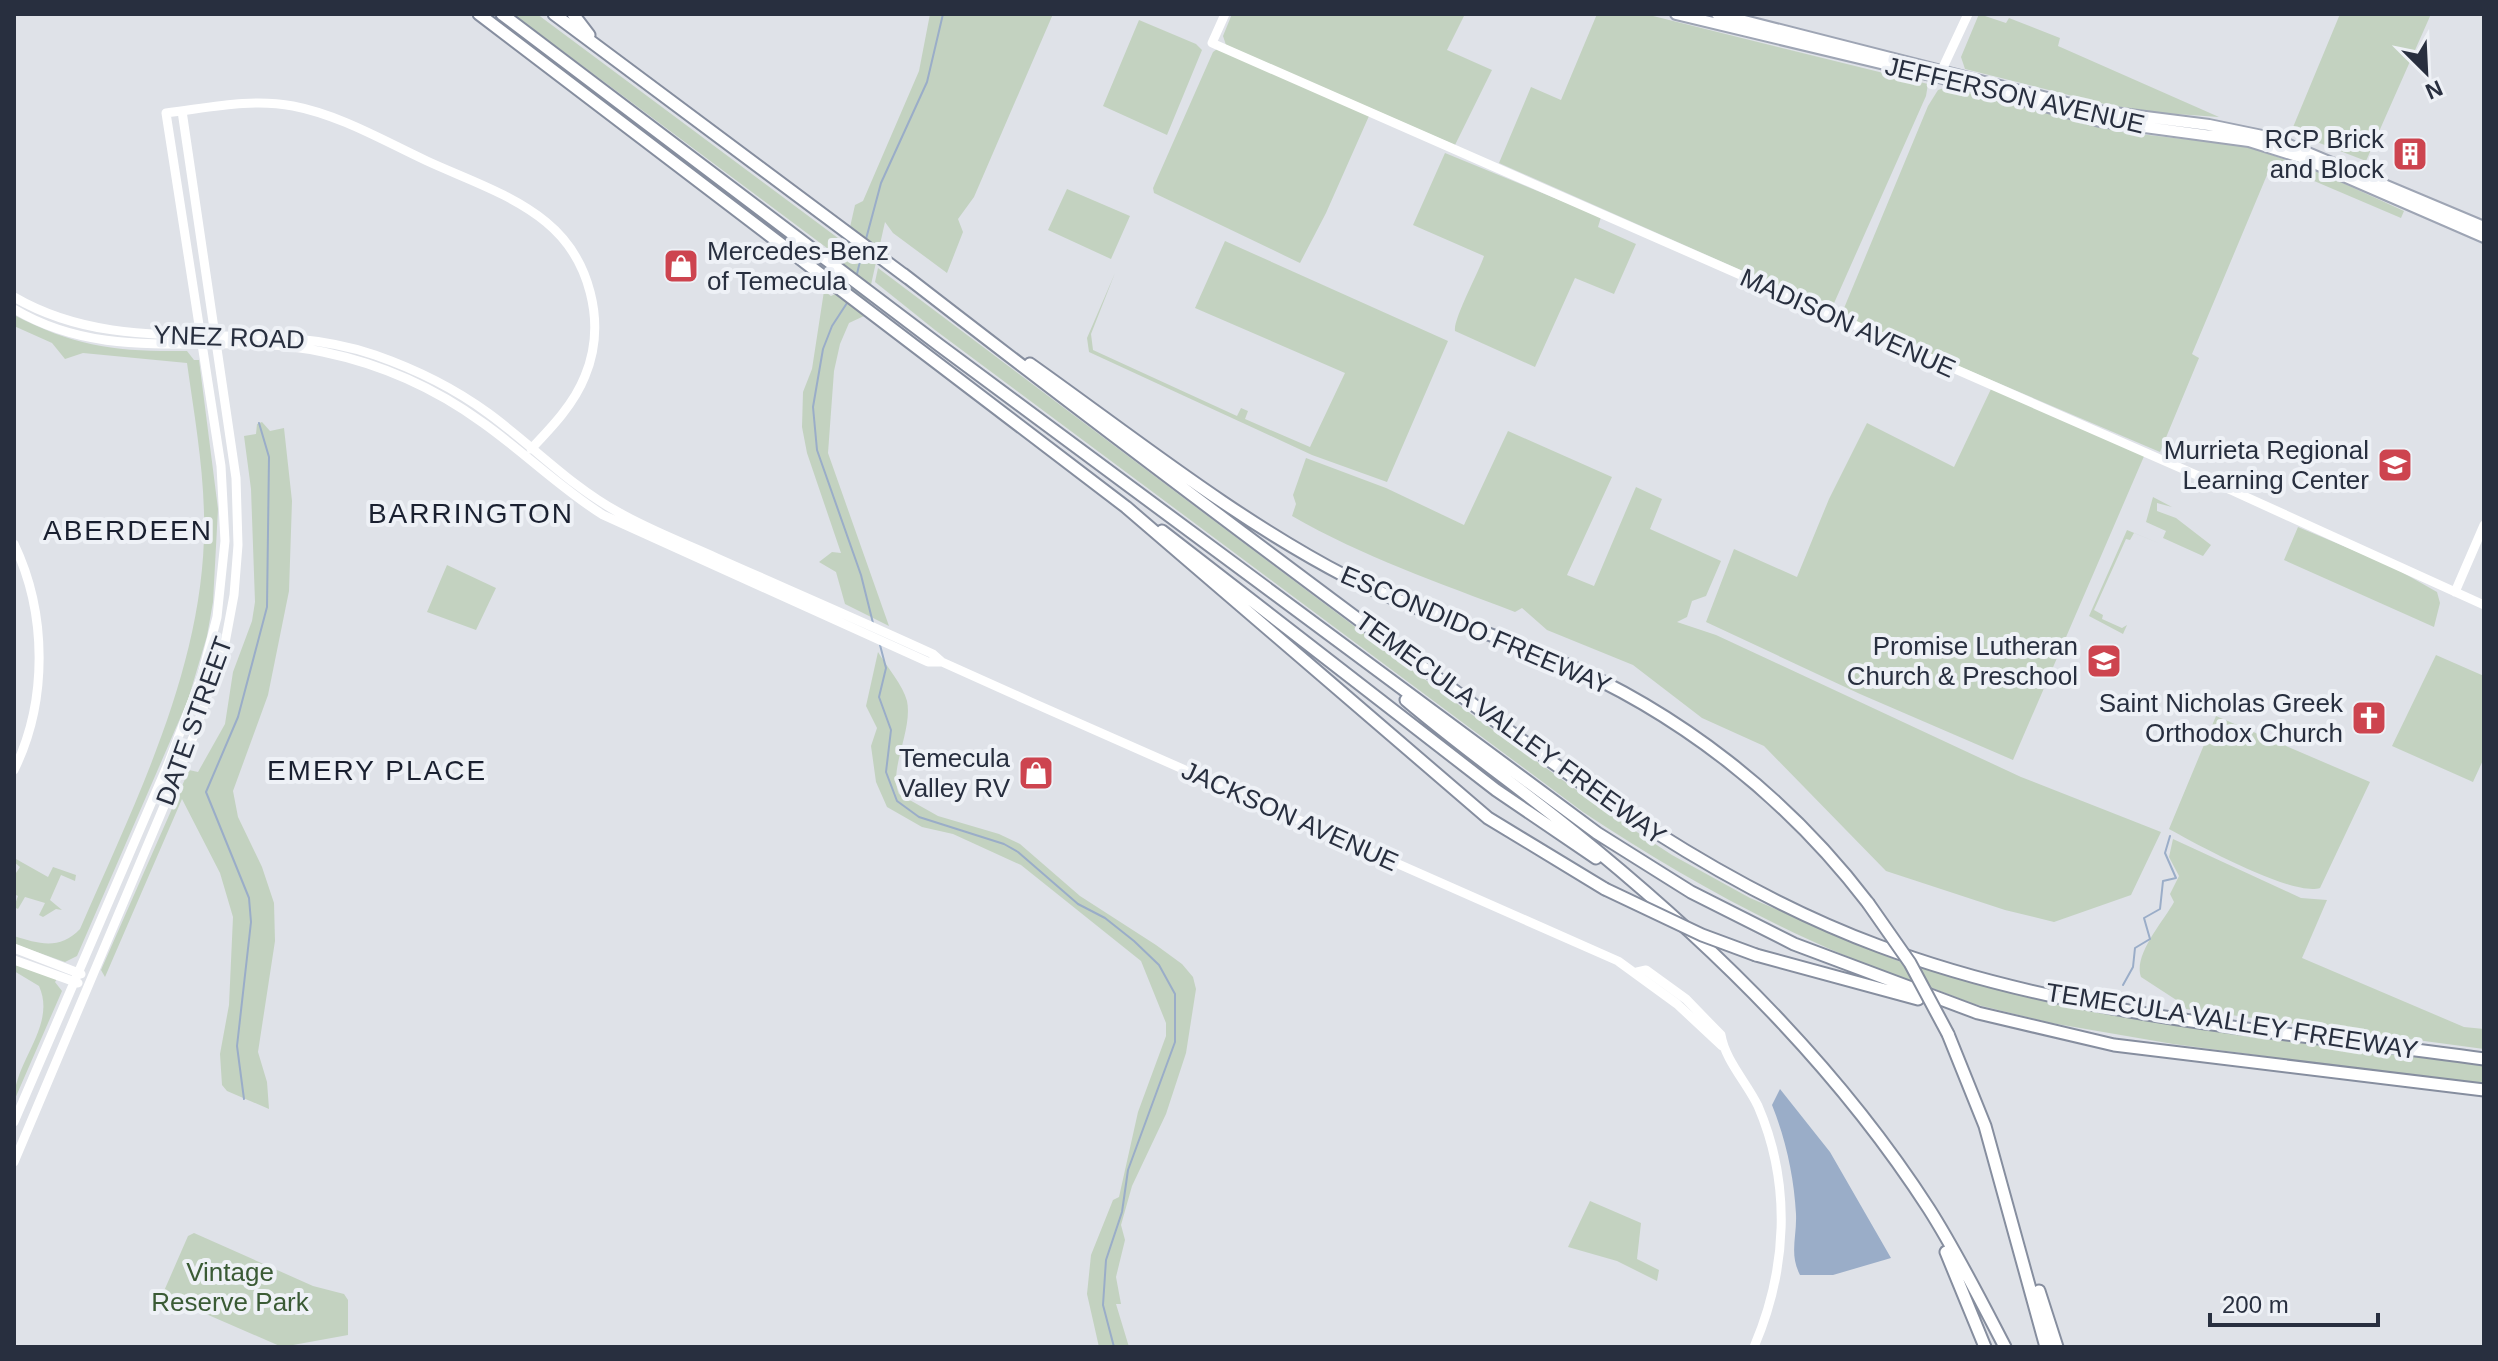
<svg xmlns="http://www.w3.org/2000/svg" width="2498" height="1361" viewBox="0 0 2498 1361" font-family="Helvetica,sans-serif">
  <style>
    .green { fill: #c3d2c0 }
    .water { fill: #9aadc8 }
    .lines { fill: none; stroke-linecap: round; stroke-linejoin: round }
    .stream { stroke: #9aadc8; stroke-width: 2 }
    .primary-casing { stroke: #9ea5b4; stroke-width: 14 }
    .highway-casing { stroke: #868e9f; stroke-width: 15 }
    .secondary { stroke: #fff; stroke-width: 9 }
    .primary { stroke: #fff; stroke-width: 10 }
    .highway { stroke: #fff; stroke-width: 11 }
    .highway-bridge-casing { stroke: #868e9f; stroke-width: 15; stroke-linecap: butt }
    .highway-bridge { stroke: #fff; stroke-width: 11 }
    .labels { text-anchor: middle; stroke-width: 8; stroke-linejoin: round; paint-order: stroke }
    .street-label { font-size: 26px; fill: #282f3f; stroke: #eef1f6 }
    .poi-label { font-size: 26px; fill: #282f3f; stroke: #eef1f6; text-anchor: end }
    .park-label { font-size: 26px; fill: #3a5b35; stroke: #eef1f6 }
    .neighbourhood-label { font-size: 28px; letter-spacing: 2px; fill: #1a2030; stroke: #eef1f6 }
  </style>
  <rect width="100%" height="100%" fill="#dfe2e8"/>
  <path class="green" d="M513 14H537L842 241 839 257Z
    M930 14H1053L974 197 958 219 963 232 947 273 893 233 885 222 864 316 849 323 840 344 834 371 828 453 889 626 845 604 836 572 819 562 832 552 841 553 807 453 802 427 803 392 812 369 824 291 831 296 835 294 855 205 863 201 919 71Z
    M1232 14H1465L1447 50 1492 70 1455 145 1226 45 1223 36Z
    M1597 14H1645L1928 84 1926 96 1831 310 1499 163 1531 87 1561 100Z
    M1979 14 2006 23 2009 18 2060 38 2058 46 2219 117 2132 111 1965 69 1961 57Z
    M2340 14H2431L2366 161 2291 132Z
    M1139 20 1196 44 1202 50 1167 135 1103 106Z
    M1217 49 1369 116 1326 213 1300 263 1154 193 1153 188 1213 52Z
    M1947 87 2122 132 2245 146 2310 168 2404 211 2401 218 2272 163 2192 354 2199 358 2160 452 1846 318 1842 313 1928 106 1938 90Z
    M1445 153 1601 217 1598 227 1636 244 1614 294 1575 278 1535 367 1455 331C1453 319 1479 272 1484 256L1413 225Z
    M1067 189 1130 216 1111 259 1048 230Z
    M1225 241 1448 341 1387 482 1312 455 1089 352 1087 338 1115 273 1091 334 1093 350 1237 416 1241 408 1248 411 1245 419 1310 447 1345 373 1195 308Z
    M878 268 1467 711 1611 815 1672 855 1750 898 1910 966 1922 985C1800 943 1690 883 1583 812L935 330 875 282Z
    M14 315C75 347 119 352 187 351L194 360H199L218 509 213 602 207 636 188 700 77 956 65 962 14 944V936C39 944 60 950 80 929 136 800 208 659 204 514 203 464 194 413 187 363L83 353 65 359 52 343 14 326Z
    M1991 389 2145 454 2013 760 1860 694 1706 622 1734 549 1797 577 1829 499 1867 423 1954 467Z
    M262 422 270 431 284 428 292 501 289 591 268 695 233 791 238 817 262 867 274 903 275 941 258 1052 267 1082 269 1109 227 1091 222 1085 220 1054 229 1005 233 917 220 873 182 799 105 977 101 970 189 770 198 772 225 724 233 672 252 621 255 602 251 489 244 436 256 434 257 424Z
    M1508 431 1612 477 1567 575 1594 586 1636 487 1662 499 1650 529 1721 561 1706 596 1692 601 1687 617 1677 622 1716 635 2021 777 2161 832 2131 895 2054 922 2005 910 1886 871 1764 746 1702 718 1633 665 1547 630 1522 608 1515 612C1440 583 1363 557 1292 516L1296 504 1293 495 1306 458 1386 488 1464 525Z
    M2153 497 2172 507 2157 503V511L2176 518 2211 545 2203 556 2163 538 2166 531 2146 522Z
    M2298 527 2391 566 2437 592 2440 603 2434 627 2284 560Z
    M2127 530 2161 544 2134 533 2130 540 2126 539 2094 610 2103 615 2102 619 2122 628 2127 625 2123 634 2089 616Z
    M447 565 496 588 476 630 427 612Z
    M878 652C887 667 903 685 907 701 913 730 888 770 899 794L938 816 999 834 1020 844 1080 896 1156 945 1182 964 1193 977 1196 989 1186 1053 1166 1114 1132 1186 1121 1225 1125 1240 1116 1277 1121 1304H1116L1129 1347H1099L1087 1294 1091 1255 1113 1200 1119 1197 1138 1112 1166 1036V1023L1141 961 1021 865 953 834 922 827 887 807 876 782 871 746 877 728 866 706Z
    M2436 655 2484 676V758L2473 782 2392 746Z
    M2216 716 2370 782 2320 888C2293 897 2196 844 2169 829Z
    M2173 839 2301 898 2327 900 2302 958 2464 1027 2484 1029V1049L2186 1009 2184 1005 2141 977C2133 955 2163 922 2174 902L2170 894 2179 876 2169 857Z
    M16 859 48 877 53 867 76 875 75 881 61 875 50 900 62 910 56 909 43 917 39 915 45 903 25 897 18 909 14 907 18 896 14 894V876L20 867 14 862Z
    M14 964 57 979 55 982 62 991 14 1101C14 1061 57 1026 39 986L14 971Z
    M1913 966 2023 994 2484 1062V1085L2173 1044 2051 1023 1974 1004 1927 986Z
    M1590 1201 1641 1223 1637 1259 1659 1270 1657 1281 1617 1261 1568 1247Z
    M194 1233 313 1286 344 1294 348 1300V1335L282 1347 167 1297 164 1291 188 1236Z"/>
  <path class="water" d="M1780 1089 1830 1152 1891 1258 1833 1275H1800C1789 1254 1797 1237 1796 1214 1794 1177 1786 1140 1772 1105Z"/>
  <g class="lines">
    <path class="stream" d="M866 239 881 183 927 82 943 14
      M856 278 863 249
      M847 303 832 326 823 349 813 407 817 450 861 575 873 623
      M880 645 886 668 879 697 891 730 886 772 897 801 919 817 1004 844 1018 852 1078 904 1105 918 1134 941 1159 965 1175 994V1042L1128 1170 1122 1212 1106 1260 1103 1305 1114 1347
      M2123 985 2133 967 2135 948 2150 939 2144 918 2160 909 2163 881 2176 878 2165 853 2170 836
      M244 1099 237 1046 251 922 249 898 206 792 238 717 267 607 269 457 259 423"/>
    <defs>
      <path id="primary" d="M1676 14 1939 77 2100 121 2249 141 2300 157 2484 237
        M1717 14 2098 111 2209 125 2272 138 2484 227"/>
      <path id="highway" d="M479 14 1126 507 1488 818 1605 889
        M502 14 939 345 1597 833 1691 892 1794 944 1978 1013 2114 1045 2484 1090
        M554 14 908 278
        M573 14 589 35
        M903 274C1068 402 1234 527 1402 652 1553 763 1701 880 1879 946 2071 1018 2282 1031 2484 1059
        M1030 364C1133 437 1235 519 1347 577 1414 611 1487 631 1556 660 1679 712 1787 797 1868 903
        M1162 531 1496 790 1596 858
        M1406 700C1467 752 1534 798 1596 850 1722 954 1840 1071 1929 1209 1957 1253 1981 1301 2005 1347
        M1756 955 1918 999
        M1948 1034 1985 1126 2046 1347
        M1946 1252 1985 1347
        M2039 1291 2057 1347"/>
    </defs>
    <use href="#primary" class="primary-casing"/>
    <use href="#highway" class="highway-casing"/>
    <path class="secondary" d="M1225 14 1212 43 2233 491 2484 605
      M1939 76 1968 14
      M14 297C127 363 254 314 375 355 415 369 454 388 488 413 532 445 569 485 618 512 649 530 684 543 717 558 789 590 861 621 933 654L942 662 1031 702 1618 961 1677 1004 1722 1046
      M14 309C113 368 218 329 323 352 381 364 435 388 483 423 524 452 560 488 603 515L928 662H942
      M14 544C47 613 48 701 14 770
      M2455 592 2484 525
      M14 948 81 974
      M14 960 78 983
      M1637 972 1646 970 1686 999 1721 1035C1725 1060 1747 1083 1758 1106 1792 1185 1787 1270 1754 1347
      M14 1122 168 764 202 675 217 617 225 541 221 466 166 113C208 108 250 98 293 106 340 115 384 141 427 161 466 179 512 194 546 222 590 258 607 323 585 376 574 404 552 427 531 449
      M14 1162 194 735 225 643 234 595 238 545 236 478 182 111"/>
    <use href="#primary" class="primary"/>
    <use href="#highway" class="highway"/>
    <defs>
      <path id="highway-bridge" d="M1605 889 1702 935 1756 955
        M1868 903 1910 963 1948 1034"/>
    </defs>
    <use href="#highway-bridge" class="highway-bridge-casing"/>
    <use href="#highway-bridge" class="highway-bridge"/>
  </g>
  <defs>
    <symbol id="building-square" viewBox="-11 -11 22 22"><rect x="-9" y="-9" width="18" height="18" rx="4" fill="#cd444f" stroke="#eef1f6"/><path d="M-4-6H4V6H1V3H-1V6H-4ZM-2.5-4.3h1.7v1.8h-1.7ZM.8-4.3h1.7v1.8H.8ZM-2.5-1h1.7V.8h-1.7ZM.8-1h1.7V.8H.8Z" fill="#fff"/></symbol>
    <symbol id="shop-square" viewBox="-11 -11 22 22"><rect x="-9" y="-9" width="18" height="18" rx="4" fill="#cd444f" stroke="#eef1f6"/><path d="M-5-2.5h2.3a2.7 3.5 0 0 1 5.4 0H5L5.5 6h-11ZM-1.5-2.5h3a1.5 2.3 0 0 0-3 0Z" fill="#fff"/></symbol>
    <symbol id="school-square" viewBox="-11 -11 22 22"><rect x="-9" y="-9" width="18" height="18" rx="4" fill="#cd444f" stroke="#eef1f6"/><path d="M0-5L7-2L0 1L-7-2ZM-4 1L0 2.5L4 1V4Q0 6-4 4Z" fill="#fff"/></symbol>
    <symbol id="church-square" viewBox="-11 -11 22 22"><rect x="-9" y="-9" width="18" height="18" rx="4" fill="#cd444f" stroke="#eef1f6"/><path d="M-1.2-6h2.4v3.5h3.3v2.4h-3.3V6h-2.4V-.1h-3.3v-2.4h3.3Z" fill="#fff"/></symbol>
  </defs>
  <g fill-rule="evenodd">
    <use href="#building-square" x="2390" y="134" width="40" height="40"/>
    <use href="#shop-square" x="661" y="246" width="40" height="40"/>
    <use href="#school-square" x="2375" y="445" width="40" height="40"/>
    <use href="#school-square" x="2084" y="641" width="40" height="40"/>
    <use href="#church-square" x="2349" y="698" width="40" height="40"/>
    <use href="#shop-square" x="1016" y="753" width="40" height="40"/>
  </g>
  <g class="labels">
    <g class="street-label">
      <text transform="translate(2015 95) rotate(13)" y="9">JEFFERSON AVENUE</text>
      <text transform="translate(1848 323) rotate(24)" y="9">MADISON AVENUE</text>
      <text transform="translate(229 337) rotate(2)" y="9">YNEZ ROAD</text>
      <text transform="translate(1476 630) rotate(23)" y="9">ESCONDIDO FREEWAY</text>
      <text transform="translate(194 721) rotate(-70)" y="9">DATE STREET</text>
      <text transform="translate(1511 728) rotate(36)" y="9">TEMECULA VALLEY FREEWAY</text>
      <text transform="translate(1290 816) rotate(24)" y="9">JACKSON AVENUE</text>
      <text transform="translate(2232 1021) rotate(9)" y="9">TEMECULA VALLEY FREEWAY</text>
    </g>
    <g class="poi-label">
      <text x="2384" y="148">RCP Brick<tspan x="2384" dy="30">and Block</tspan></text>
      <text x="707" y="260" text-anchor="start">Mercedes-Benz<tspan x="707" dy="30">of Temecula</tspan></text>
      <text x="2369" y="459">Murrieta Regional<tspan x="2369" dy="30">Learning Center</tspan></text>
      <text x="2078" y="655">Promise Lutheran<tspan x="2078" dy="30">Church &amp; Preschool</tspan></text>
      <text x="2343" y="712">Saint Nicholas Greek<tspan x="2343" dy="30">Orthodox Church</tspan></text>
      <text x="1010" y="767">Temecula<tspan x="1010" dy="30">Valley RV</tspan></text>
    </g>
    <g class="park-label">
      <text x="230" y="1281">Vintage<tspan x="230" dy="30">Reserve Park</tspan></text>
    </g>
    <g class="neighbourhood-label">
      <text x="471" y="523">BARRINGTON</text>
      <text x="128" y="540">ABERDEEN</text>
      <text x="377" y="780">EMERY PLACE</text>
    </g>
  </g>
  <rect width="2498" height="1361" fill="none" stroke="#282f3f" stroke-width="32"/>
  <g transform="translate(2426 72) rotate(156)" stroke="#eef1f6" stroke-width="6" paint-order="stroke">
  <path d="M0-6L14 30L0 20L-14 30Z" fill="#282f3f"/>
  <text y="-12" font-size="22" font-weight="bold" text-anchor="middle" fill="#282f3f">N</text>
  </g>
  <path d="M2210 1313v12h168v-12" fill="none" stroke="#282f3f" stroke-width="4"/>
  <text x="2222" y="1313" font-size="24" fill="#282f3f" stroke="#eef1f6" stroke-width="6" paint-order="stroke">200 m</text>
</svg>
